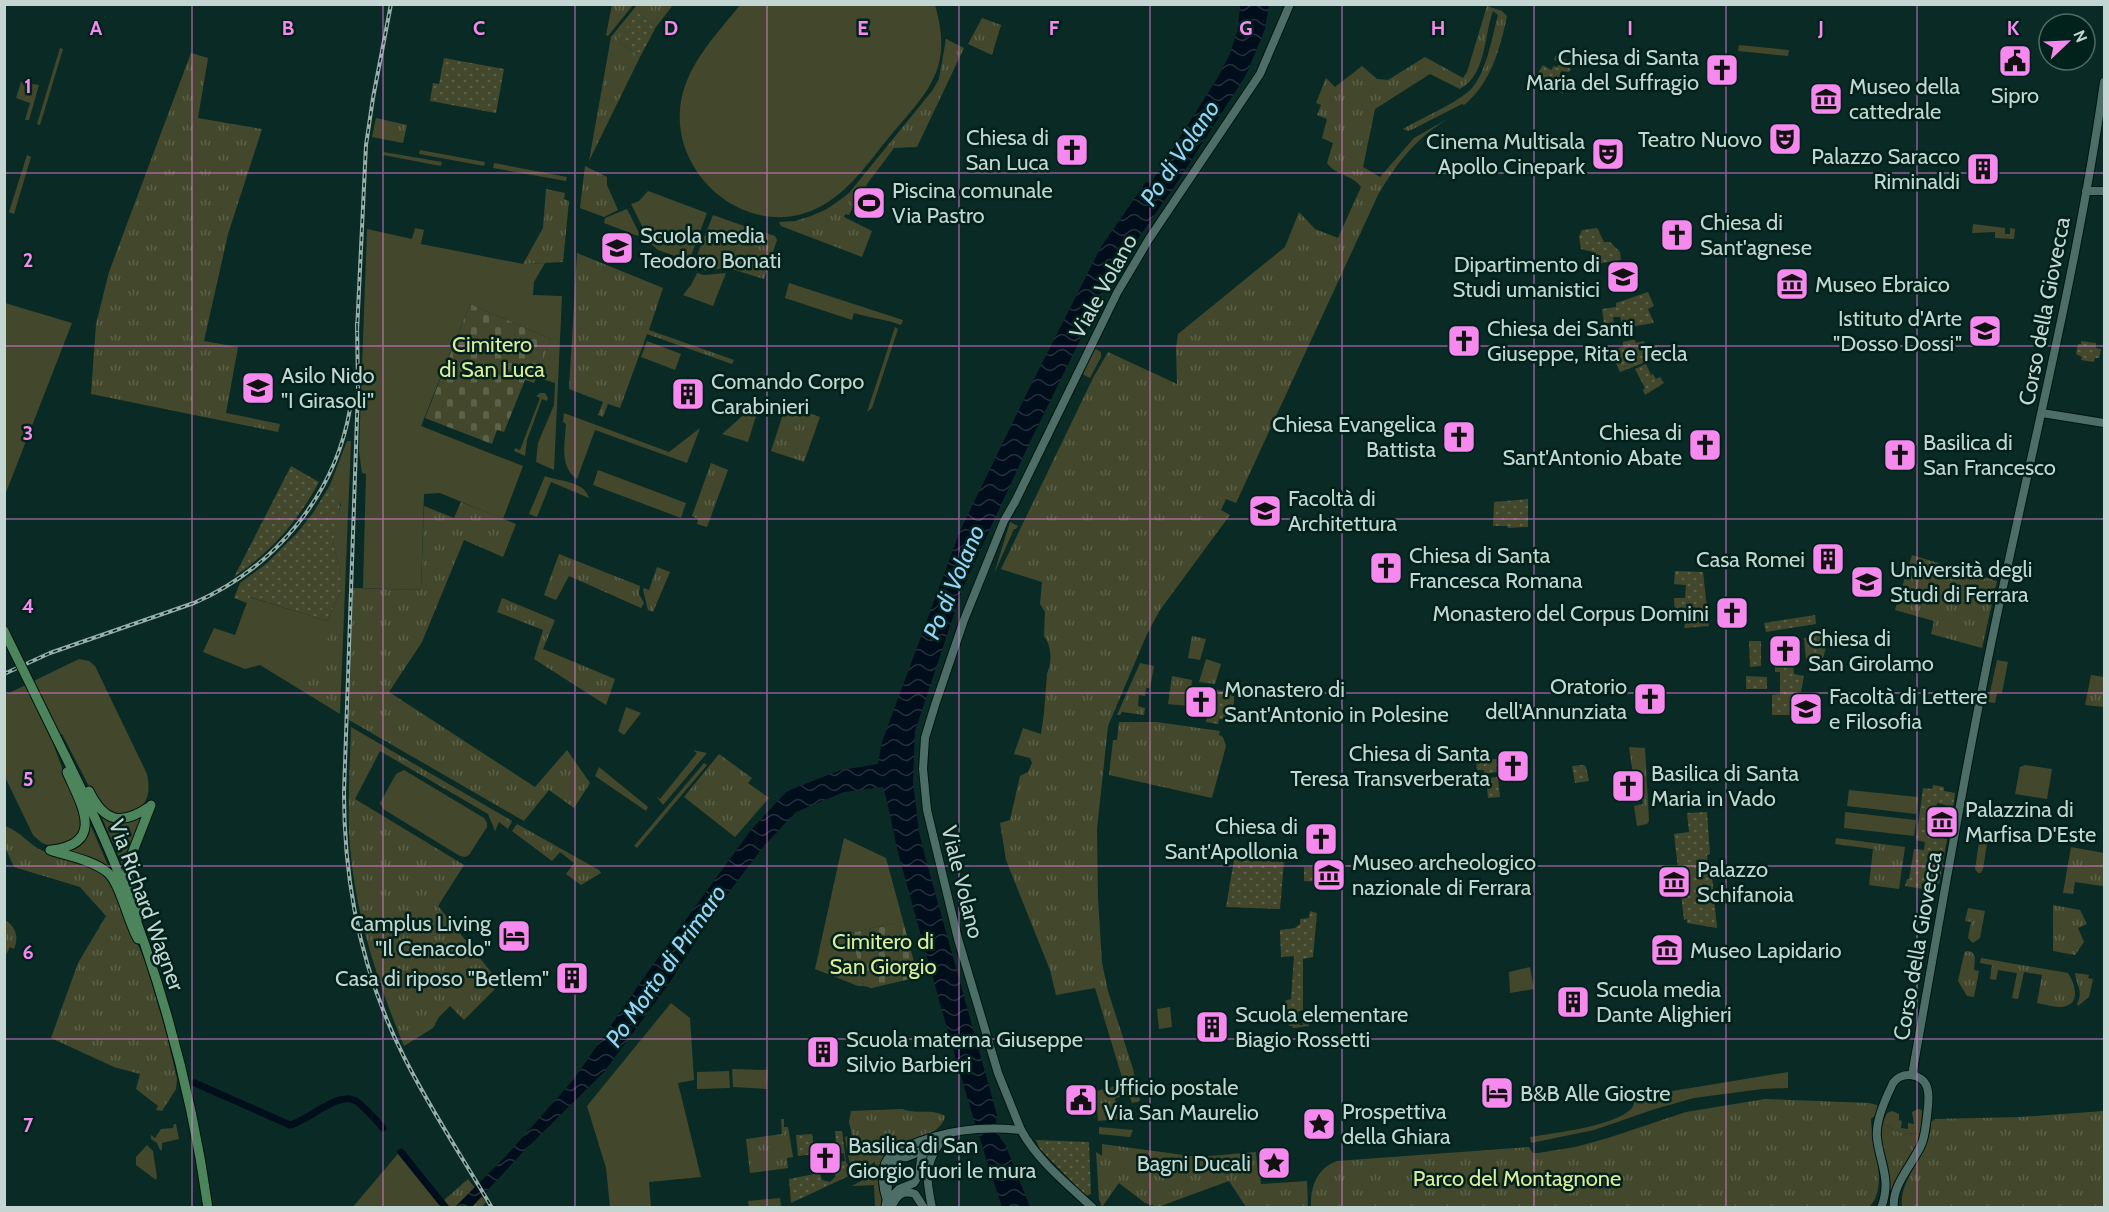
<svg xmlns="http://www.w3.org/2000/svg" width="2109" height="1212" viewBox="0 0 2109 1212" font-family="Cabin,sans-serif">
  <style>
    .grass { fill: #43482c }
    .cemetery { fill: url(#cemetery-stones) }
    .park { fill: url(#park-tufts) }
    .garden { fill: url(#garden-dots) }
    .water { fill: url(#water-waves) }
    .lines { fill: none; stroke-linecap: round; stroke-linejoin: round }
    .canal { stroke: #000d1b; stroke-width: 7 }
    .tertiary-casing { stroke: #00130e; stroke-width: 10 }
    .secondary-casing { stroke: #00130e; stroke-width: 10 }
    .primary-casing { stroke: #00130e; stroke-width: 11 }
    .tertiary { stroke: #4d6e66; stroke-width: 8 }
    .secondary { stroke: #4d6e66; stroke-width: 8 }
    .primary { stroke: #4c855c; stroke-width: 9 }
    .rail-casing { stroke: #98aea8; stroke-width: 4 }
    .rail { stroke: #01221b; stroke-width: 1.5; stroke-dasharray: 4.5; stroke-linecap: butt }
    .primary-bridge-casing { stroke: #00130e; stroke-width: 11; stroke-linecap: butt }
    .primary-bridge { stroke: #4c855c; stroke-width: 9 }
    .grid { fill: none; stroke: #f589ee; stroke-width: 1.5; stroke-opacity: 0.55 }
    .labels { text-anchor: middle; stroke-width: 5; stroke-linejoin: round; paint-order: stroke }
    .poi-label { font-size: 22px; fill: #c4d6d1; stroke: #01221b; text-anchor: start }
    .street-label { font-size: 22px; fill: #c4d6d1; stroke: #01221b }
    .park-label { font-size: 22px; fill: #deeb9a; stroke: #01221b }
    .water-label { font-size: 24px; font-style: italic; fill: #97d3fb; stroke: #01221b }
    .grid-label { font-size: 20px; text-anchor: middle; font-weight: bold; fill: #f589ee; stroke: #01221b; stroke-width: 5; stroke-linejoin: round; paint-order: stroke }
  </style>
  <defs>
    <pattern id="cemetery-stones" width="16" height="16" patternUnits="userSpaceOnUse" patternTransform="scale(1.5)"><rect width="16" height="16" fill="#43482c"/><path d="M2 7V4a2 2 0 0 1 4 0v3zM10 15v-3a2 2 0 0 1 4 0v3z" fill="#5c624a"/></pattern>
    <pattern id="park-tufts" width="24" height="20" patternUnits="userSpaceOnUse" patternTransform="scale(1.5)"><rect width="24" height="20" fill="#43482c"/><path d="M3 7l-1-3M5 7V3M7 7l1-3M15 17l-1-3M17 17v-4M19 17l1-3" fill="none" stroke="#5c624a"/></pattern>
    <pattern id="garden-dots" width="8" height="8" patternUnits="userSpaceOnUse" patternTransform="scale(1.5)"><rect width="8" height="8" fill="#43482c"/><path d="M2 2h.1M6 6h.1" fill="none" stroke="#5c624a" stroke-width="1.8" stroke-linecap="round"/></pattern>
    <pattern id="water-waves" width="16" height="10" patternUnits="userSpaceOnUse" patternTransform="scale(1.5)"><rect width="16" height="10" fill="#000d1b"/><path d="M0 5q4-4 8 0t8 0" fill="none" stroke="#24303b"/></pattern>
  </defs>
  <rect width="100%" height="100%" fill="#0a2b25"/>
  <path class="grass" d="M740 5H935C952 64 933 87 895 130 873 156 853 188 823 205 753 246 668 177 681 101 688 63 717 34 740 5Z
    M1739 45 1789 50 1788 56 1738 51Z
    M60 48 63 49 40 125 37 124Z
    M21 82 39 85 29 120H25L30 103 16 98Z
    M420 150 485 162 484 166 419 154Z
    M384 152 442 162 441 166 383 155Z
    M27 155 31 157 14 214 9 212Z
    M494 163 567 177 566 181 493 168Z
    M648 191 707 213 689 261 658 250 651 244 631 204 639 201Z
    M627 209 639 233 638 236 604 223 605 218Z
    M713 215 744 226 728 268 705 270 695 266 694 263Z
    M1973 224 2005 228V234H2010V228L2015 229 2014 239 1995 238V232L1972 233Z
    M415 228 424 230 421 244 523 264 545 263 534 282 533 295 562 296 554 470 536 462 538 443 554 405 555 383 539 378 540 374 538 372 551 339 470 304 421 426 523 466 503 519 440 493 424 494 421 590 363 588 366 474 362 473 359 451 367 229 412 239Z
    M697 273 704 275 726 273 713 306 683 295 691 285Z
    M789 283 903 320 901 325C885 319 871 318 854 313L852 320 785 298Z
    M5 303 72 323 5 495Z
    M895 327 898 329 872 408 867 412Z
    M647 341 681 354 675 370 641 357Z
    M1094 348 1101 352V357L1090 378 1082 374Z
    M540 393H545L548 398 547 401 542 399 527 440 525 456 514 451 515 448 520 450 540 398 536 396Z
    M748 411 757 413 748 442 722 434Z
    M564 413 669 452 700 428 687 463 595 430 577 479C559 467 565 443 566 424L563 422Z
    M347 441H351L340 714 260 665 245 669 203 652 214 628 235 635 249 597 327 621 341 591V578L333 541 334 529 341 504 330 485Z
    M598 470 686 503 681 518 593 485Z
    M545 476C557 481 585 481 589 498L551 482 537 517 529 514Z
    M1010 522 1018 526 1016 529H1014L994 574Z
    M79 659 89 661 95 666 147 774C154 806 137 817 108 812L94 796 62 734 51 738 64 773 80 809 82 826 76 837 69 842 53 847 42 843 33 835 5 777V695Z
    M1997 660 2008 662 2002 693H1997L1995 703 1988 702Z
    M626 707 641 713 624 735 618 731Z
    M693 750 707 753 663 805 656 796 660 799 697 753Z
    M704 763 707 765 637 848 634 846Z
    M2025 765 2052 769 2047 799 2015 794 2020 767Z
    M599 767 648 807 646 811 595 776Z
    M404 770 484 818 487 823V827L469 855 465 857 460 856 383 809 380 803 396 774Z
    M1849 790 1918 797 1916 814 1847 806Z
    M1845 812 1916 820 1914 836 1844 828Z
    M100 813 103 816 143 813 124 869Z
    M88 819 109 868 62 851 70 849Z
    M844 838 886 858 903 921 851 933 864 986H858L815 969Z
    M1985 839 1987 844 1983 869 1981 873H1978L1975 869 1979 842Z
    M1530 967 1534 989 1510 993 1509 972Z
    M671 1003 690 1018 694 1080 678 1083 701 1177 649 1182 651 1207H610L606 1168 587 1106Z
    M1170 1007 1172 1027 1159 1029 1157 1009Z
    M732 1069 768 1070 767 1089 733 1087Z
    M729 1071 730 1088 697 1089V1072Z
    M1788 1072V1088L1762 1089 1694 1098 1655 1109 1594 1130 1531 1143 1530 1137C1554 1133 1615 1126 1631 1109 1634 1106 1634 1101 1636 1097Z
    M1918 1109 1922 1110 1921 1134 1902 1133 1882 1124 1887 1113 1892 1111 1899 1114V1120L1902 1121 1901 1128 1908 1129V1123L1914 1124 1912 1112Z
    M174 1124H176L179 1139 162 1143V1150H160L157 1143 151 1139V1135L155 1138 161 1129 173 1128Z
    M1099 1127 1133 1130 1130 1137 1099 1134Z
    M147 1145 153 1151 157 1177 156 1180 136 1165V1157Z
    M402 1149 449 1207 352 1208Z
    M780 1198 781 1207H749L748 1201Z"/>
  <path class="cemetery" d="M470 304 551 339 534 383 525 380 504 432 497 430 492 444 425 418Z
    M903 921 918 977 872 988 864 986 851 933Z"/>
  <path class="park" d="M612 5H633L608 36 606 35Z
    M637 5H673L656 27 639 14 617 40 640 57 589 161 611 37Z
    M1487 6 1502 11 1507 16C1500 49 1491 83 1464 105L1462 104 1413 129 1408 131 1403 129C1423 117 1451 106 1468 92 1486 77 1492 37 1498 15L1493 11C1484 36 1486 75 1460 89L1430 74 1375 109 1363 167 1380 177 1414 138 1451 117C1418 136 1397 162 1378 195L1236 503 1226 499 1221 510 1230 515 1160 610 1147 634 1108 726 1097 829 1098 898 1102 963 1108 991 1133 1069 1140 1101 1132 1103 1129 1095 1115 1098 1118 1119 1098 1121 1096 1091 1124 1084 1095 988 1056 995 1050 970 1006 860 1000 823 1010 820 1020 776 1028 772 1032 763 1030 758 1014 754 1023 728 1041 734 1044 713 1047 674C1052 663 1052 646 1044 636L1045 612 1040 604 1042 582 1001 569 1093 378 1108 352 1177 384 1176 348 1178 334 1285 247 1299 212 1315 229 1338 238 1361 187C1353 175 1335 175 1327 163L1333 143 1322 138 1327 119 1317 115 1321 105 1316 103 1326 78 1335 87 1362 66 1377 79 1388 80 1425 57 1463 78 1467 72Z
    M982 18 1001 25 992 55 968 44Z
    M946 39 964 48 917 147 894 148 867 184 858 207 854 205 849 215 845 214 844 217 872 231 862 257 781 226 779 222 795 221 811 216 827 209 840 200 849 193 932 91 939 79Z
    M191 53 208 58 198 118 262 129 228 234 204 341 238 347 226 413 280 424 278 432 91 394 96 324 109 272Z
    M376 118 407 125 403 143 372 137Z
    M585 166 607 177V185L618 210 604 217 580 208Z
    M546 189 565 193 564 199 569 201 563 262 523 264 543 228Z
    M744 226 775 236 777 240 764 279 728 268Z
    M577 253 663 288 649 330 734 360 732 364 647 334 620 408 608 404 603 417 598 415 603 402 569 389Z
    M786 405 820 417 804 462 771 451Z
    M711 463 728 470 707 527 697 524 698 519 692 516Z
    M461 502 516 524 503 557 464 540 422 642 389 692 535 787 567 750 590 783 574 808 549 790 524 821 349 720 353 588 421 590 424 506 454 518Z
    M559 554 640 586 639 594 644 603 641 608 569 576 556 600 544 595Z
    M1912 555 1997 581 1982 648 1931 634 1934 621 1895 610Z
    M657 567 670 572 653 612 648 610 643 590 644 588 649 590Z
    M502 598 555 620 543 649 615 679 606 705 534 659 543 630 497 612Z
    M333 628 340 630 338 704 299 684 303 676 308 678Z
    M1192 636 1206 639 1200 660 1188 658Z
    M1206 659 1221 664 1215 684 1199 682Z
    M1140 663 1154 666 1150 688H1146L1145 696 1139 695 1138 706 1145 708 1144 715 1122 712 1120 715H1117Z
    M2091 675 2104 677V707L2085 705Z
    M1172 676 1192 680 1189 706 1168 704Z
    M1119 722H1157L1220 731 1219 735 1223 737 1226 746 1212 798 1109 775 1113 740H1117Z
    M351 727 512 821 508 829 499 822 495 831 488 814 380 751 355 799 464 865 438 906 495 977 488 982 495 989 464 1020 450 1006 439 1017 433 1028 404 1046C377 981 356 916 350 847 347 807 350 767 351 727Z
    M1629 747 1645 748 1649 821 1647 824 1637 826 1634 806 1643 804 1640 781 1634 782Z
    M719 754 752 778 748 783 769 798 735 837 684 797Z
    M517 824 599 870 601 873 581 885 566 874 574 863 560 852 552 861 512 831Z
    M5 826C20 831 29 845 43 851 66 861 94 862 111 880L146 964 166 1032 177 1079 176 1089 162 1111 156 1110 158 1106 136 1089 140 1074 114 1067 51 1038 78 963 106 916 80 887 14 867 5 847Z
    M1836 838 1905 847 1899 889 1869 885 1873 849 1835 844Z
    M2071 847 2104 853V885L2102 886 2075 882 2073 894 2063 893Z
    M2053 905 2080 910 2087 924 2078 928 2084 942 2075 955 2053 951Z
    M1968 908 1985 911 1980 938 1973 943 1968 938 1971 922 1965 921Z
    M5 920C16 927 19 937 14 949L10 947 5 956Z
    M1966 951 1972 952 1975 957 1974 970 1979 971 1974 997 1967 996 1958 981 1964 954Z
    M1981 958 2068 973C2074 982 2081 1002 2066 1006 2058 1009 2045 1004 2037 1003L2042 975 2024 972 2018 999 2012 998 2017 973 1998 970 1996 980 1990 979 1992 965 1980 963Z
    M2075 973 2089 975 2088 978 2093 979 2089 997 2078 1006 2077 1004C2084 991 2076 985 2075 973Z
    M1765 1099 1869 1103 1877 1105 1879 1108 1877 1114 1871 1119C1871 1144 1890 1187 1869 1207L1311 1208C1310 1187 1317 1168 1337 1161L1529 1147 1533 1153H1538L1575 1147 1608 1138 1686 1112Z
    M902 1109C916 1115 932 1108 945 1116 943 1133 908 1145 893 1152L881 1207H875L874 1185 852 1186 874 1174 875 1162 855 1174C848 1162 847 1150 845 1137L852 1135 849 1122 851 1111Z
    M2104 1111V1207H1902C1899 1175 1932 1153 1931 1122L1935 1119 2020 1117Z
    M781 1119H784V1127H788L793 1157 787 1158 788 1168 750 1173 746 1139 782 1134Z
    M1882 1124 1902 1133 1921 1134 1919 1145 1895 1191 1889 1189 1880 1134Z
    M1102 1144 1198 1157 1256 1152 1258 1175H1260L1261 1184 1307 1181 1308 1207H1246L1229 1181 1158 1207 1145 1203 1119 1183 1102 1207 1099 1199 1096 1152 1102 1156Z
    M468 1179 486 1202 482 1207 435 1208Z"/>
  <path class="garden" d="M638 13 656 27 640 57 617 40Z
    M1556 55 1567 60 1564 66 1571 69 1569 72 1561 71 1560 75 1570 80 1568 84 1562 82 1559 87 1565 90 1563 94 1547 84 1544 89 1538 85 1539 82 1534 79 1543 65 1551 70 1554 66 1557 67 1561 62 1554 60Z
    M444 58 504 69 496 113 430 101 433 83 439 84Z
    M1597 228 1604 242H1610L1620 252 1621 260 1595 264 1593 252 1581 249 1579 237 1582 230Z
    M1648 292 1654 306 1648 309 1654 323 1623 328 1620 317H1613L1614 323 1604 324 1602 309 1616 307V303Z
    M1632 340H1635L1636 343 1644 341 1646 349 1657 346 1661 356 1620 372 1610 350 1623 347V342Z
    M2081 341 2096 343V348L2101 349 2099 358H2095L2094 362 2081 360 2082 357 2076 354 2078 344H2081Z
    M1646 364 1651 375 1653 374 1656 379 1660 377 1664 383 1645 395 1643 390 1645 388 1635 369Z
    M291 466 319 482C298 521 271 552 234 577Z
    M330 485 341 500 333 541 341 578V591L327 621 250 597 247 603 234 598 240 583 267 563 297 533 313 513Z
    M1528 499V527L1508 528 1507 526H1493L1494 502Z
    M1675 571 1703 572 1709 626 1684 628 1686 619 1675 616 1674 598H1685L1686 585 1674 584Z
    M1815 615 1816 624 1766 632 1764 623Z
    M1830 633 1823 658 1806 659 1804 638Z
    M1749 641H1761V666L1750 667Z
    M1793 663 1794 674 1804 676 1801 692H1798L1793 715H1772V695L1780 694V672H1775V665Z
    M1746 676 1767 677V689H1746Z
    M1224 687 1234 689V702L1228 720 1219 719 1218 724 1206 722 1211 689 1223 691Z
    M1504 758V768L1497 769V772L1484 774V770H1477L1476 761Z
    M1584 765 1586 767 1589 781 1575 783 1572 766Z
    M1498 777 1500 797 1488 798 1486 778Z
    M1933 785 1944 787V791L1955 793 1953 807 1937 803 1932 836 1947 839 1939 884 1925 882 1921 884 1923 889 1905 886 1907 879H1909L1914 849 1924 850 1925 842 1916 840 1923 788 1932 789Z
    M1707 812 1710 854 1707 855 1708 866H1711L1717 928 1687 923V919L1684 920 1674 834 1689 832 1687 813Z
    M1235 854 1258 855V861L1284 862 1280 909 1226 907Z
    M1304 867 1325 868 1324 882 1304 881Z
    M1310 911 1317 913 1313 957 1303 959V1010L1298 1011 1299 1025H1303L1302 1019 1309 1018V1026L1293 1028 1292 1026H1289L1285 1001 1291 999 1294 956 1281 957 1280 930 1295 928 1300 924V919L1309 918Z
    M835 1131H842L846 1162 853 1174 791 1203 789 1179 820 1173 822 1180 830 1182 835 1177 836 1162 845 1161 844 1153 837 1154Z
    M812 1134 815 1154 798 1156 796 1135Z
    M1036 1140 1089 1142 1091 1194 1086 1196 1039 1148Z"/>
  <path class="water" d="M1240 5H1269L1265 29 1246 75 1180 178 1109 281 1029 444 962 590 915 731 913 781 919 832 926 860 997 1115C994 1124 998 1138 1005 1144L1030 1207H1002C964 1095 934 981 902 867 894 840 891 813 883 787L844 792 796 812 763 847 720 904 668 985 604 1072 521 1154 472 1207 454 1208 506 1156 574 1079 647 973 751 830 787 791 841 770 878 764 882 742 960 531 1025 397 1101 247 1146 182 1151 183 1218 77 1230 54 1238 28Z"/>
  <g class="lines">
    <path class="canal" d="M195 1083 290 1125C308 1121 339 1090 356 1101 366 1108 375 1119 383 1128
      M401 1152 446 1208"/>
    <defs>
      <path id="tertiary" d="M2086 191H2104
        M2042 413 2104 423
        M1912 1075C1940 919 1966 761 1999 606 2036 431 2079 259 2104 82
        M1021 1130C1038 1161 1067 1184 1093 1208
        M1881 1208C1892 1180 1880 1164 1877 1138 1875 1121 1886 1098 1893 1083 1902 1071 1922 1073 1927 1087 1930 1096 1928 1107 1927 1116 1926 1125 1925 1135 1922 1143 1914 1163 1891 1185 1894 1208"/>
      <path id="secondary" d="M1014 504 1117 293 1149 239 1260 74 1290 4
        M887 1201C883 1189 880 1171 887 1160 891 1153 899 1150 906 1147 944 1130 980 1126 1021 1130L998 1073 958 939 927 810 923 769 925 738 935 705 964 620 1004 521 1016 500
        M887 1201 899 1189 914 1183 919 1175 921 1159 926 1151 952 1133
        M885 1208C889 1195 886 1165 897 1158 902 1155 901 1158 907 1157 914 1155 922 1150 928 1146
        M891 1208C896 1196 902 1189 915 1194L924 1208
        M932 1208C927 1181 923 1168 939 1144"/>
      <path id="primary" d="M55 735C77 780 100 825 118 872 161 980 192 1093 208 1208
        M89 791C104 822 121 826 149 807
        M50 850C68 856 92 860 107 872 120 882 128 922 138 939
        M52 850C107 843 80 803 67 772
        M141 916 127 871 128 864 151 805"/>
    </defs>
    <use href="#tertiary" class="tertiary-casing"/>
    <use href="#secondary" class="secondary-casing"/>
    <use href="#primary" class="primary-casing"/>
    <use href="#tertiary" class="tertiary"/>
    <use href="#secondary" class="secondary"/>
    <use href="#primary" class="primary"/>
    <defs>
      <path id="rail" d="M357 323 358 389 344 793C344 886 362 974 404 1057 430 1109 463 1158 492 1208
        M357 331 366 145 373 98 391 4
        M4 674 50 653 194 603C274 568 335 496 350 409"/>
    </defs>
    <use href="#rail" class="rail-casing"/>
    <use href="#rail" class="rail"/>
    <defs>
      <path id="primary-bridge" d="M4 631 55 735"/>
    </defs>
    <use href="#primary-bridge" class="primary-bridge-casing"/>
    <use href="#primary-bridge" class="primary-bridge"/>
  </g>
  <path class="grid" d="M192 4V1208M383 4V1208M575 4V1208M767 4V1208M959 4V1208M1150 4V1208M1342 4V1208M1534 4V1208M1726 4V1208M1917 4V1208M4 173H2104M4 346H2104M4 519H2104M4 693H2104M4 866H2104M4 1039H2104"/>
  <defs>
    <symbol id="civic-square" viewBox="-11 -11 22 22"><rect x="-9" y="-9" width="18" height="18" rx="4" fill="#f589ee" stroke="#01221b"/><path d="M-.6-6.5H3V-4.5H.6V-3L4-1V1h2V6H-6V1h2V-1L-.6-3ZM-1.2 2.5V6h2.4V2.5Z" fill="#111"/></symbol>
    <symbol id="church-square" viewBox="-11 -11 22 22"><rect x="-9" y="-9" width="18" height="18" rx="4" fill="#f589ee" stroke="#01221b"/><path d="M-1.2-6h2.4v3.5h3.3v2.4h-3.3V6h-2.4V-.1h-3.3v-2.4h3.3Z" fill="#111"/></symbol>
    <symbol id="museum-square" viewBox="-11 -11 22 22"><rect x="-9" y="-9" width="18" height="18" rx="4" fill="#f589ee" stroke="#01221b"/><path d="M0-6L6-3V-2H-6V-3ZM-5-1h2V3h-2ZM-1-1h2V3h-2ZM3-1h2V3H3ZM-6 4H6V6H-6Z" fill="#111"/></symbol>
    <symbol id="theatre-square" viewBox="-11 -11 22 22"><rect x="-9" y="-9" width="18" height="18" rx="4" fill="#f589ee" stroke="#01221b"/><path d="M-5-5.5Q0-4 5-5.5V0Q5 5 0 6Q-5 5-5 0ZM-3.3-2.5H-1v1.5H-3.3ZM1-2.5H3.3v1.5H1ZM-2.8 1Q0 5.5 2.8 1Z" fill="#111"/></symbol>
    <symbol id="building-square" viewBox="-11 -11 22 22"><rect x="-9" y="-9" width="18" height="18" rx="4" fill="#f589ee" stroke="#01221b"/><path d="M-4-6H4V6H1V3H-1V6H-4ZM-2.5-4.3h1.7v1.8h-1.7ZM.8-4.3h1.7v1.8H.8ZM-2.5-1h1.7V.8h-1.7ZM.8-1h1.7V.8H.8Z" fill="#111"/></symbol>
    <symbol id="stadium-square" viewBox="-11 -11 22 22"><rect x="-9" y="-9" width="18" height="18" rx="4" fill="#f589ee" stroke="#01221b"/><path d="M0-5a6.5 5 0 1 0 0 10a6.5 5 0 1 0 0-10ZM-3.5-1.8h7v3.6h-7Z" fill="#111"/></symbol>
    <symbol id="school-square" viewBox="-11 -11 22 22"><rect x="-9" y="-9" width="18" height="18" rx="4" fill="#f589ee" stroke="#01221b"/><path d="M0-5L7-2L0 1L-7-2ZM-4 1L0 2.5L4 1V4Q0 6-4 4Z" fill="#111"/></symbol>
    <symbol id="university-square" viewBox="-11 -11 22 22"><rect x="-9" y="-9" width="18" height="18" rx="4" fill="#f589ee" stroke="#01221b"/><path d="M0-5L7-2L0 1L-7-2ZM-4 1L0 2.5L4 1V4Q0 6-4 4Z" fill="#111"/></symbol>
    <symbol id="hotel-square" viewBox="-11 -11 22 22"><rect x="-9" y="-9" width="18" height="18" rx="4" fill="#f589ee" stroke="#01221b"/><path d="M-6-4.5h1.5V1H6V5H4.5V3h-9V5H-6ZM-4 0a1.8 1.8 0 1 1 3.6 0ZM.5 0V-2.5h3Q6-2.5 6 0Z" fill="#111"/></symbol>
    <symbol id="sight-square" viewBox="-11 -11 22 22"><rect x="-9" y="-9" width="18" height="18" rx="4" fill="#f589ee" stroke="#01221b"/><path d="M0-6L1.8-2.2L6-1.7L2.9 1.2L3.7 5.4L0 3.3L-3.7 5.4L-2.9 1.2L-6-1.7L-1.8-2.2Z" fill="#111"/></symbol>
  </defs>
  <g fill-rule="evenodd">
    <use href="#civic-square" x="1996" y="42" width="38" height="38"/>
    <use href="#church-square" x="1703" y="51" width="38" height="38"/>
    <use href="#museum-square" x="1807" y="80" width="38" height="38"/>
    <use href="#theatre-square" x="1766" y="120" width="38" height="38"/>
    <use href="#church-square" x="1053" y="131" width="38" height="38"/>
    <use href="#theatre-square" x="1589" y="135" width="38" height="38"/>
    <use href="#building-square" x="1964" y="150" width="38" height="38"/>
    <use href="#stadium-square" x="850" y="184" width="38" height="38"/>
    <use href="#church-square" x="1658" y="216" width="38" height="38"/>
    <use href="#school-square" x="598" y="229" width="38" height="38"/>
    <use href="#university-square" x="1604" y="258" width="38" height="38"/>
    <use href="#museum-square" x="1773" y="265" width="38" height="38"/>
    <use href="#school-square" x="1966" y="312" width="38" height="38"/>
    <use href="#church-square" x="1445" y="322" width="38" height="38"/>
    <use href="#school-square" x="239" y="369" width="38" height="38"/>
    <use href="#building-square" x="669" y="375" width="38" height="38"/>
    <use href="#church-square" x="1440" y="418" width="38" height="38"/>
    <use href="#church-square" x="1686" y="426" width="38" height="38"/>
    <use href="#church-square" x="1881" y="436" width="38" height="38"/>
    <use href="#university-square" x="1246" y="492" width="38" height="38"/>
    <use href="#building-square" x="1809" y="540" width="38" height="38"/>
    <use href="#church-square" x="1367" y="549" width="38" height="38"/>
    <use href="#university-square" x="1848" y="563" width="38" height="38"/>
    <use href="#church-square" x="1713" y="594" width="38" height="38"/>
    <use href="#church-square" x="1766" y="632" width="38" height="38"/>
    <use href="#church-square" x="1631" y="680" width="38" height="38"/>
    <use href="#church-square" x="1182" y="683" width="38" height="38"/>
    <use href="#university-square" x="1787" y="690" width="38" height="38"/>
    <use href="#church-square" x="1494" y="747" width="38" height="38"/>
    <use href="#church-square" x="1609" y="767" width="38" height="38"/>
    <use href="#museum-square" x="1923" y="803" width="38" height="38"/>
    <use href="#church-square" x="1302" y="820" width="38" height="38"/>
    <use href="#museum-square" x="1310" y="856" width="38" height="38"/>
    <use href="#museum-square" x="1655" y="863" width="38" height="38"/>
    <use href="#hotel-square" x="495" y="917" width="38" height="38"/>
    <use href="#museum-square" x="1648" y="931" width="38" height="38"/>
    <use href="#building-square" x="553" y="959" width="38" height="38"/>
    <use href="#building-square" x="1554" y="983" width="38" height="38"/>
    <use href="#building-square" x="1193" y="1008" width="38" height="38"/>
    <use href="#building-square" x="804" y="1033" width="38" height="38"/>
    <use href="#hotel-square" x="1478" y="1074" width="38" height="38"/>
    <use href="#civic-square" x="1062" y="1081" width="38" height="38"/>
    <use href="#sight-square" x="1300" y="1105" width="38" height="38"/>
    <use href="#church-square" x="806" y="1139" width="38" height="38"/>
    <use href="#sight-square" x="1255" y="1144" width="38" height="38"/>
  </g>
  <g class="labels">
    <g class="poi-label">
      <text x="1699" y="65" text-anchor="end">Chiesa di Santa<tspan x="1699" dy="25">Maria del Suffragio</tspan></text>
      <text x="1849" y="94">Museo della<tspan x="1849" dy="25">cattedrale</tspan></text>
      <text x="2015" y="103" text-anchor="middle">Sipro</text>
      <text x="1049" y="145" text-anchor="end">Chiesa di<tspan x="1049" dy="25">San Luca</tspan></text>
      <text x="1762" y="147" text-anchor="end">Teatro Nuovo</text>
      <text x="1585" y="149" text-anchor="end">Cinema Multisala<tspan x="1585" dy="25">Apollo Cinepark</tspan></text>
      <text x="1960" y="164" text-anchor="end">Palazzo Saracco<tspan x="1960" dy="25">Riminaldi</tspan></text>
      <text x="892" y="198">Piscina comunale<tspan x="892" dy="25">Via Pastro</tspan></text>
      <text x="1700" y="230">Chiesa di<tspan x="1700" dy="25">Sant'agnese</tspan></text>
      <text x="640" y="243">Scuola media<tspan x="640" dy="25">Teodoro Bonati</tspan></text>
      <text x="1600" y="272" text-anchor="end">Dipartimento di<tspan x="1600" dy="25">Studi umanistici</tspan></text>
      <text x="1815" y="292">Museo Ebraico</text>
      <text x="1962" y="326" text-anchor="end">Istituto d'Arte<tspan x="1962" dy="25">"Dosso Dossi"</tspan></text>
      <text x="1487" y="336">Chiesa dei Santi<tspan x="1487" dy="25">Giuseppe, Rita e Tecla</tspan></text>
      <text x="281" y="383">Asilo Nido<tspan x="281" dy="25">"I Girasoli"</tspan></text>
      <text x="711" y="389">Comando Corpo<tspan x="711" dy="25">Carabinieri</tspan></text>
      <text x="1436" y="432" text-anchor="end">Chiesa Evangelica<tspan x="1436" dy="25">Battista</tspan></text>
      <text x="1682" y="440" text-anchor="end">Chiesa di<tspan x="1682" dy="25">Sant'Antonio Abate</tspan></text>
      <text x="1923" y="450">Basilica di<tspan x="1923" dy="25">San Francesco</tspan></text>
      <text x="1288" y="506">Facoltà di<tspan x="1288" dy="25">Architettura</tspan></text>
      <text x="1409" y="563">Chiesa di Santa<tspan x="1409" dy="25">Francesca Romana</tspan></text>
      <text x="1805" y="567" text-anchor="end">Casa Romei</text>
      <text x="1890" y="577">Università degli<tspan x="1890" dy="25">Studi di Ferrara</tspan></text>
      <text x="1709" y="621" text-anchor="end">Monastero del Corpus Domini</text>
      <text x="1808" y="646">Chiesa di<tspan x="1808" dy="25">San Girolamo</tspan></text>
      <text x="1627" y="694" text-anchor="end">Oratorio<tspan x="1627" dy="25">dell'Annunziata</tspan></text>
      <text x="1224" y="697">Monastero di<tspan x="1224" dy="25">Sant'Antonio in Polesine</tspan></text>
      <text x="1829" y="704">Facoltà di Lettere<tspan x="1829" dy="25">e Filosofia</tspan></text>
      <text x="1490" y="761" text-anchor="end">Chiesa di Santa<tspan x="1490" dy="25">Teresa Transverberata</tspan></text>
      <text x="1651" y="781">Basilica di Santa<tspan x="1651" dy="25">Maria in Vado</tspan></text>
      <text x="1965" y="817">Palazzina di<tspan x="1965" dy="25">Marfisa D'Este</tspan></text>
      <text x="1298" y="834" text-anchor="end">Chiesa di<tspan x="1298" dy="25">Sant'Apollonia</tspan></text>
      <text x="1352" y="870">Museo archeologico<tspan x="1352" dy="25">nazionale di Ferrara</tspan></text>
      <text x="1697" y="877">Palazzo<tspan x="1697" dy="25">Schifanoia</tspan></text>
      <text x="491" y="931" text-anchor="end">Camplus Living<tspan x="491" dy="25">"Il Cenacolo"</tspan></text>
      <text x="1690" y="958">Museo Lapidario</text>
      <text x="549" y="986" text-anchor="end">Casa di riposo "Betlem"</text>
      <text x="1596" y="997">Scuola media<tspan x="1596" dy="25">Dante Alighieri</tspan></text>
      <text x="1235" y="1022">Scuola elementare<tspan x="1235" dy="25">Biagio Rossetti</tspan></text>
      <text x="846" y="1047">Scuola materna Giuseppe<tspan x="846" dy="25">Silvio Barbieri</tspan></text>
      <text x="1104" y="1095">Ufficio postale<tspan x="1104" dy="25">Via San Maurelio</tspan></text>
      <text x="1520" y="1101">B&amp;B Alle Giostre</text>
      <text x="1342" y="1119">Prospettiva<tspan x="1342" dy="25">della Ghiara</tspan></text>
      <text x="848" y="1153">Basilica di San<tspan x="848" dy="25">Giorgio fuori le mura</tspan></text>
      <text x="1251" y="1171" text-anchor="end">Bagni Ducali</text>
    </g>
    <g class="street-label">
      <text transform="translate(1103 286) rotate(-61)" y="8">Viale Volano</text>
      <text transform="translate(2044 311) rotate(-79)" y="8">Corso della Giovecca</text>
      <text transform="translate(963 882) rotate(76)" y="8">Viale Volano</text>
      <text transform="translate(147 905) rotate(70)" y="8">Via Richard Wagner</text>
      <text transform="translate(1917 946) rotate(-80)" y="8">Corso della Giovecca</text>
    </g>
    <g class="park-label">
      <text x="492" y="352">Cimitero<tspan x="492" dy="25">di San Luca</tspan></text>
      <text x="883" y="949">Cimitero di<tspan x="883" dy="25">San Giorgio</tspan></text>
      <text x="1517" y="1186">Parco del Montagnone</text>
    </g>
    <g class="water-label">
      <text transform="translate(1180 153) rotate(-56)" y="8">Po di Volano</text>
      <text transform="translate(954 582) rotate(-67)" y="8">Po di Volano</text>
      <text transform="translate(666 966) rotate(-55)" y="8">Po Morto di Primaro</text>
    </g>
  </g>
  <g class="grid-label">
    <text x="96" y="35">A</text>
    <text x="288" y="35">B</text>
    <text x="479" y="35">C</text>
    <text x="671" y="35">D</text>
    <text x="863" y="35">E</text>
    <text x="1054" y="35">F</text>
    <text x="1246" y="35">G</text>
    <text x="1438" y="35">H</text>
    <text x="1630" y="35">I</text>
    <text x="1821" y="35">J</text>
    <text x="2013" y="35">K</text>
    <text x="28" y="93">1</text>
    <text x="28" y="267">2</text>
    <text x="28" y="440">3</text>
    <text x="28" y="613">4</text>
    <text x="28" y="786">5</text>
    <text x="28" y="959">6</text>
    <text x="28" y="1132">7</text>
  </g>
  <rect width="2109" height="1212" fill="none" stroke="#c4d6d1" stroke-width="12"/>
  <g transform="translate(2067 42) rotate(67)"><circle r="28" fill="#01221b" stroke="#4f6a64" stroke-width="1.5"/>
  <path d="M0-4.5L10 22L0 15L-10 22Z" fill="#f589ee"/>
  <text y="-9" font-size="16" font-weight="bold" text-anchor="middle" fill="#c4d6d1">N</text>
  </g>
</svg>
